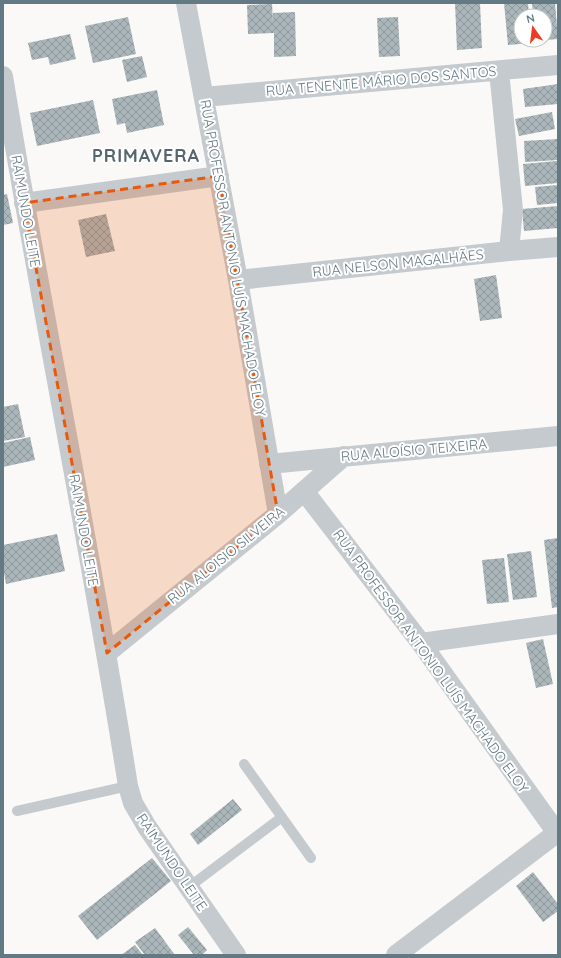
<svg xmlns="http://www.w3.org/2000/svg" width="561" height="958" viewBox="0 0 561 958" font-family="Quicksand,sans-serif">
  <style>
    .building { fill: url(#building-cross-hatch) }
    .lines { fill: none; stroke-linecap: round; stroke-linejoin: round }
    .lane { stroke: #c4cacd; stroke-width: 10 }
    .street { stroke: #c4cacd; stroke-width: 20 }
    .marked { fill: #e8590c; fill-opacity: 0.2; stroke: #e8590c; stroke-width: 3; stroke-dasharray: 8 5; stroke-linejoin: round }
    .labels { text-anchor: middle; stroke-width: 4; stroke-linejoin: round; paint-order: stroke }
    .street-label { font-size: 14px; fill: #637983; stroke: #fff }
    .district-label { font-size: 18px; font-weight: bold; letter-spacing: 1px; fill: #55666e; stroke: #fff }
  </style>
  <defs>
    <pattern id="building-cross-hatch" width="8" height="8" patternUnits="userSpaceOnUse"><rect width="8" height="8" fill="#abb6ba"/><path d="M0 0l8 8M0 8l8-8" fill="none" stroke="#8f999d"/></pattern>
  </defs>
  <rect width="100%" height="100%" fill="#faf9f7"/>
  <path class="building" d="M455 3H480L482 48 457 50Z
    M504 3H528L529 16H521V40H531L532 43 508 45Z
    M532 3H555L558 39 545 40V16H533Z
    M272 4 273 21V13L295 12 296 56 274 57V33L248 34 247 5Z
    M128 17 136 54 93 63 85 26Z
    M398 17 400 56 379 57 377 18Z
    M70 34 76 59 50 65 48 57 32 60 28 43Z
    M142 56 147 77 127 82 122 60Z
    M558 84V104L525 107 523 89Z
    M157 90 164 125 127 133 125 123 117 125 112 99Z
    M93 100 100 133 37 146 30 113Z
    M552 112 555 129 519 136 515 119Z
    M558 139V160L525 162 524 141Z
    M557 161 558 183 525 186 523 164Z
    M558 185V203L537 205 535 187Z
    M7 194 13 223 3 225V195Z
    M558 206V228L524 231 522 209Z
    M106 214 115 251 86 257 78 220Z
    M496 275 502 318 480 321 474 279Z
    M18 404 25 437 3 441V407Z
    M30 437 35 460 3 467V443Z
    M57 534 65 571 6 584 3 567V545Z
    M558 538V607L552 608 544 540Z
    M531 551 537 597 513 600 507 554Z
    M504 558 509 602 487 604 482 560Z
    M543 639 553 684 536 688 526 643Z
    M233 799 242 810 198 845 190 834Z
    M152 858 171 881 97 940 78 916Z
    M533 872 558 904V911L543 922 516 886Z
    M188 927 207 950 202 955H194L178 935Z
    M155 928 175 955H145L135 942Z
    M135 945 143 955H121Z"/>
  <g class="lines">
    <path class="lane" d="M244 764 311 858
      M17 811 128 786
      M189 887 282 817"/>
    <path class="street" d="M186 3 238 280 278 514
      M499 71 513 210 509 251
      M3 76C42 314 91 549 128 786L133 803 147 827 236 955
      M204 97 558 65
      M24 203 219 176
      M238 280 509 251 558 247
      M269 464 558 436
      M304 491 421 643 557 833
      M421 643 558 624
      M107 653 278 514 344 456
      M396 955 558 832"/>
  </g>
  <path class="marked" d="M219 176 278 514 107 653 24 203Z"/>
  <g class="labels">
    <g class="street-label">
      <text transform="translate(381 81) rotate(-5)" y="5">RUA TENENTE MÁRIO DOS SANTOS</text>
      <text transform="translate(26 211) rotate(80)" y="5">RAIMUNDO LEITE</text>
      <text transform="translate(233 258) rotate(80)" y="5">RUA PROFESSOR ANTONIO LUÍS MACHADO ELOY</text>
      <text transform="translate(398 263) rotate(-6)" y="5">RUA NELSON MAGALHÃES</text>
      <text transform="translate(414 450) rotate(-5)" y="5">RUA ALOÍSIO TEIXEIRA</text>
      <text transform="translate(84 530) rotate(80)" y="5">RAIMUNDO LEITE</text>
      <text transform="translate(226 555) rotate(-39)" y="5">RUA ALOISIO SILVEIRA</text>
      <text transform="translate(431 661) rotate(54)" y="5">RUA PROFESSOR ANTONIO LUÍS MACHADO ELOY</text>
      <text transform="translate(172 862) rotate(56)" y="5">RAIMUNDO LEITE</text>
    </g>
    <g class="district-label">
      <text x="146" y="162">PRIMAVERA</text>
    </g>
  </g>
  <rect width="561" height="958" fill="none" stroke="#637983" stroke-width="8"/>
  <g transform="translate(533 28) rotate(346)"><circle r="19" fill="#ffffff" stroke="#c1c9cd"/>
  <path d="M0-3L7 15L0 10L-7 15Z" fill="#eb3d26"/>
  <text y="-6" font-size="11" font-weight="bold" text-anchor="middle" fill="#637983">N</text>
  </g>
</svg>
